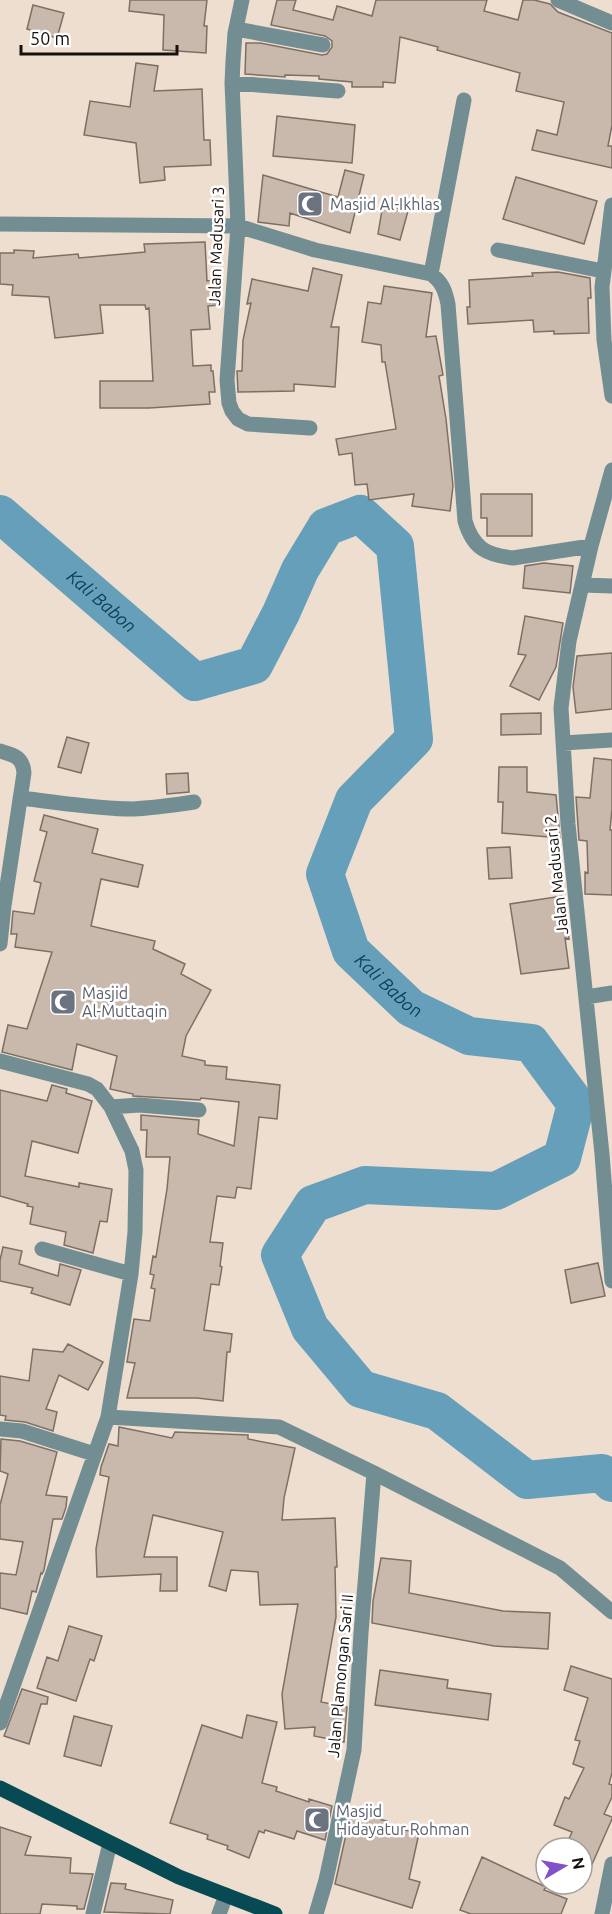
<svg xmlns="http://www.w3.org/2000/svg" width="612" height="1914" viewBox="0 0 612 1914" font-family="Ubuntu,sans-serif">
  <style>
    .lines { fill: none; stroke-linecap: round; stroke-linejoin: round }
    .river { stroke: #659fba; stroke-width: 38 }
    .building { fill: #c8b9ac; stroke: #7d6f63; stroke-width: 1.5 }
    .minor { stroke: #728e93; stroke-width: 15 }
    .major { stroke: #074a53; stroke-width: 15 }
    .labels { text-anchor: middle; stroke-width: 5; stroke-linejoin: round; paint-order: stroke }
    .worship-label { font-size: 16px; fill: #5b616d; stroke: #fff; text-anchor: start }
    .street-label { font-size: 16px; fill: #16110c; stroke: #fff }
    .water-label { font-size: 18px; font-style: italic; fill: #0e4054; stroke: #fff }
  </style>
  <rect width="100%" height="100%" fill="#edded0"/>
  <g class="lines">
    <path class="river" id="s1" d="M0 514 195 682 254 665 281 613 300 570 326 527 360 514 395 546 414 739 354 800 325 874 351 951 411 1008 469 1036 531 1043 576 1104 562 1158 496 1191 365 1185 313 1204 280 1255 310 1328 361 1389 437 1411 527 1480 602 1473 612 1483"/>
  </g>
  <path class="building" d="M130 0H207L204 26H207L206 53 163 50 164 15 129 11Z
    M277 0H296L293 10 333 20 337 6 372 16 376 0H487L484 11 518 20 523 0H534L550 4 558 12 612 33V125L608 146H612V168L532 150 537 130 557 135 564 102 516 91 520 73 437 50 438 47 400 37 395 83 383 82V87H352V82L319 79V76L285 75V77L245 74 246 43H260L322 55 327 54 332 47V41L325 36 271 25Z
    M33 5 64 13 57 38 27 29Z
    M136 63 158 66 154 91 202 89 204 140H210L211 165 164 167 165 180 140 183 136 143 84 135 90 101 130 107Z
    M277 116 355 125 352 163 273 156Z
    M345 170 364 175 350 233 290 213 289 226 258 222 263 175 338 197Z
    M516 177 597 201 584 244 503 219Z
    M383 204 408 211 400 240 378 234Z
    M205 242 207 281 218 280 219 305 208 306 210 329 191 330 193 366 211 365V371H213L215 392H209L210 404 149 408H100V381H153L149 308 146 309 145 305H100L103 333 55 338 49 297 12 295 13 285 0 284V253H14V250L34 251 33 258 78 254 79 258 145 252 144 244Z
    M313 268 342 275 331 327H339L335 387 294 384V391L238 392 237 371H242L243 340 251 303 247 304 252 279 308 291Z
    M558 272 590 278 591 298H588L589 333 554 334V331L534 332 533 320 468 324 467 307H470L469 280 533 276 532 273Z
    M384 286 432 293 426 337 436 336 443 375 439 376 446 419 453 486 450 511 412 506 414 494 369 500 367 484 355 485 352 453 339 455 336 439 396 429 385 362H382L381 345 362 342 368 302 381 304Z
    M481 494H532V536H487V518H481Z
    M544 563 573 566 570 593 523 588 525 566Z
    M525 616 563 623 556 667 539 700 510 686 526 655 518 654Z
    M612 653V709L576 713 573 687 577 656Z
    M541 713V734L501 735V714Z
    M67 737 89 743 81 773 58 767Z
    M594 758 612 760V809L610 830H612V895L585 894V872L588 873 587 841 579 840 576 797 590 798Z
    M499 767H527V792L556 795 560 838 502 833 503 802H498Z
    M188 773 189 792 167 794 166 774Z
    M44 815 98 829 92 853 143 865 138 887 101 879 91 926 155 941 153 949 185 964 181 974 211 990 186 1036 182 1056 205 1061V1065L227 1067 226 1079 280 1085 277 1119 259 1117 251 1189 237 1187 235 1198 217 1196 210 1242 223 1243 220 1266 222 1267 219 1285 211 1284 204 1330 232 1334 230 1352H227L223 1401 197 1398H127L135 1363 127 1362 134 1319 150 1321 155 1289 151 1288 154 1275 150 1274 153 1256 156 1257 167 1189 170 1157H146L147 1130H141V1115L199 1120 198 1134 234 1146 239 1102 201 1098 200 1100 133 1096V1094L110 1089 117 1056 77 1044 72 1070 2 1052 8 1025 27 1029 52 952 15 947 17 934H11L13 911 34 914 41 883 34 881 47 832 40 830Z
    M510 847 512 878 489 879 487 848Z
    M562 896 569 939 565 938 569 968 521 974 510 904Z
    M52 1085 67 1089 66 1093 92 1101 78 1153 32 1141 25 1176 79 1187V1183L112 1189 107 1222 100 1221 93 1253 64 1245 66 1232 30 1224 33 1207 27 1206 28 1204 0 1196V1090L47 1101Z
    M3 1247 22 1251 19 1264 58 1276 60 1264 81 1270 70 1305 31 1293 33 1288 0 1281V1260Z
    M598 1263 605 1296 571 1303 565 1270Z
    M68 1344 103 1362 88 1390 59 1375 46 1409 57 1412 53 1431 25 1422 5 1420 6 1416 0 1415V1376L29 1381 33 1349 63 1352Z
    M119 1427 172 1438 175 1432 248 1435V1439L295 1448 284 1498 282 1520 335 1518 337 1567H335L336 1617 321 1702 347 1707 344 1742 314 1736 315 1727 285 1729 282 1694 298 1604 260 1605 258 1572 231 1570 226 1591 209 1586 223 1532 153 1515 144 1557H177V1591H160L161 1574 97 1577 96 1549 109 1477 100 1475 101 1467 109 1444 118 1446Z
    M1 1439 20 1441 57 1452 46 1495 67 1497 66 1507 62 1519H53L44 1570 42 1574 41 1573 36 1592 32 1591 27 1614 0 1608V1573L16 1575 23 1542 0 1539V1505L8 1474 0 1471Z
    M381 1558 411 1561 409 1593 503 1611 550 1613 548 1649 494 1646 372 1623 373 1601Z
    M69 1626 102 1636 94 1661 90 1659 76 1701 37 1688 47 1657 58 1661Z
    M571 1666 612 1679V1773L609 1784 612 1785V1797L604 1814 612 1817V1819L582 1887V1848H565L572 1832 554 1825 565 1797 569 1799 584 1768 573 1764 580 1741 575 1740 588 1698 564 1690Z
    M380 1670 448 1680 447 1688 491 1694 488 1720 375 1705Z
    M22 1689 48 1697 47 1704H41L29 1744 4 1736Z
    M247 1715 277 1722 262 1783 277 1787 276 1791 309 1802V1799L332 1806 325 1840 297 1831 294 1839 265 1830 264 1833 259 1831 249 1858 227 1849 228 1846 207 1839 208 1835 170 1823 202 1725 242 1738Z
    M74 1716 112 1726 101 1766 64 1756Z
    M351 1812 387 1821 386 1826 419 1833 409 1879 420 1882 412 1908 335 1884Z
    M0 1827 31 1837 25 1855 71 1858 70 1873 93 1874 84 1909H77V1906L42 1904 40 1914H0Z
    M482 1857 546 1887 544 1890 567 1899 561 1914H471L460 1910Z
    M111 1883 126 1884 125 1889 173 1900 170 1914 104 1912Z"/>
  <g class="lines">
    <path class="minor" d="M242 0 235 33 233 61 232 83 238 226 227 380 229 403 232 411 238 419 248 424 310 428
      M558 0 612 23
      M236 29 323 45
      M232 83 338 91
      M612 205 602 287 604 340 612 396
      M0 224 238 226 315 250 431 274C442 282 445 290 448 304L465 521C473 548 486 555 513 558L591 546
      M498 250 603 271
      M431 274 464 100
      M612 470 591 546 569 641 561 708 568 824 602 1154 612 1281
      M582 585 612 586
      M563 743 612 740
      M0 751C14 755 23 757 24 773L4 906 0 944
      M20 798C57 802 96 809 133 809 154 808 174 805 194 802
      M586 997 612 993
      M0 1061 88 1084 97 1089 111 1107 132 1151 136 1170 135 1232 131 1274 108 1417 0 1723
      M111 1107 139 1105 199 1110
      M42 1249 131 1274
      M108 1417 279 1427 374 1473 560 1568 612 1612
      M0 1429 22 1431 94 1454
      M93 1914 110 1843
      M219 1914 226 1895
      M316 1914 326 1880 354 1750 361 1633 374 1473
      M602 1914 612 1864"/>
    <path class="major" d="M0 1788 179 1877 275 1914"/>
  </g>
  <defs>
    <symbol id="mosque-square" viewBox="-11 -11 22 22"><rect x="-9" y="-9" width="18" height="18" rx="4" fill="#6b7280" stroke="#fff"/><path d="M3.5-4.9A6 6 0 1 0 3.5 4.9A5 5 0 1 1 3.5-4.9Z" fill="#fff"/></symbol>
  </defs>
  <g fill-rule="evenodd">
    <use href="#mosque-square" x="295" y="189" width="30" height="30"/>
    <use href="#mosque-square" x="48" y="987" width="30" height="30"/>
    <use href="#mosque-square" x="302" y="1805" width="30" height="30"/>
  </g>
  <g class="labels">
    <g class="worship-label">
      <text x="330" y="210">Masjid Al-Ikhlas</text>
      <text x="82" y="999">Masjid<tspan x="82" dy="18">Al-Muttaqin</tspan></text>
      <text x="336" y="1817">Masjid<tspan x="336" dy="18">Hidayatur Rohman</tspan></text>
    </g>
    <g class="street-label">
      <text transform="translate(216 246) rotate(-88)" y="6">Jalan Madusari 3</text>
      <text transform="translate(556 875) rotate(-96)" y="6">Jalan Madusari 2</text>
      <text transform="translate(340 1676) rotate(-85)" y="6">Jalan Plamongan Sari II</text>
    </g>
    <g class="water-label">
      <text dy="6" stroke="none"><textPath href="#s1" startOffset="134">Kali Babon</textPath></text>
      <text dy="6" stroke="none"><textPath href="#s1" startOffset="1050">Kali Babon</textPath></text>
    </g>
  </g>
  <g transform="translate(564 1866) rotate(80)"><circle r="28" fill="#ffffff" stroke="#a2a09e" stroke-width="1.5"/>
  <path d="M0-4.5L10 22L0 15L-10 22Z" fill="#8250c9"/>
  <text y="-9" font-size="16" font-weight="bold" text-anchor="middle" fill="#16110c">N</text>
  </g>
  <path d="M21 45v9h156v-9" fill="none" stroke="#16110c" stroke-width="3"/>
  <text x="30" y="45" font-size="18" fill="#16110c" stroke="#ffffff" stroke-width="4.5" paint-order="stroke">50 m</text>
</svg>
